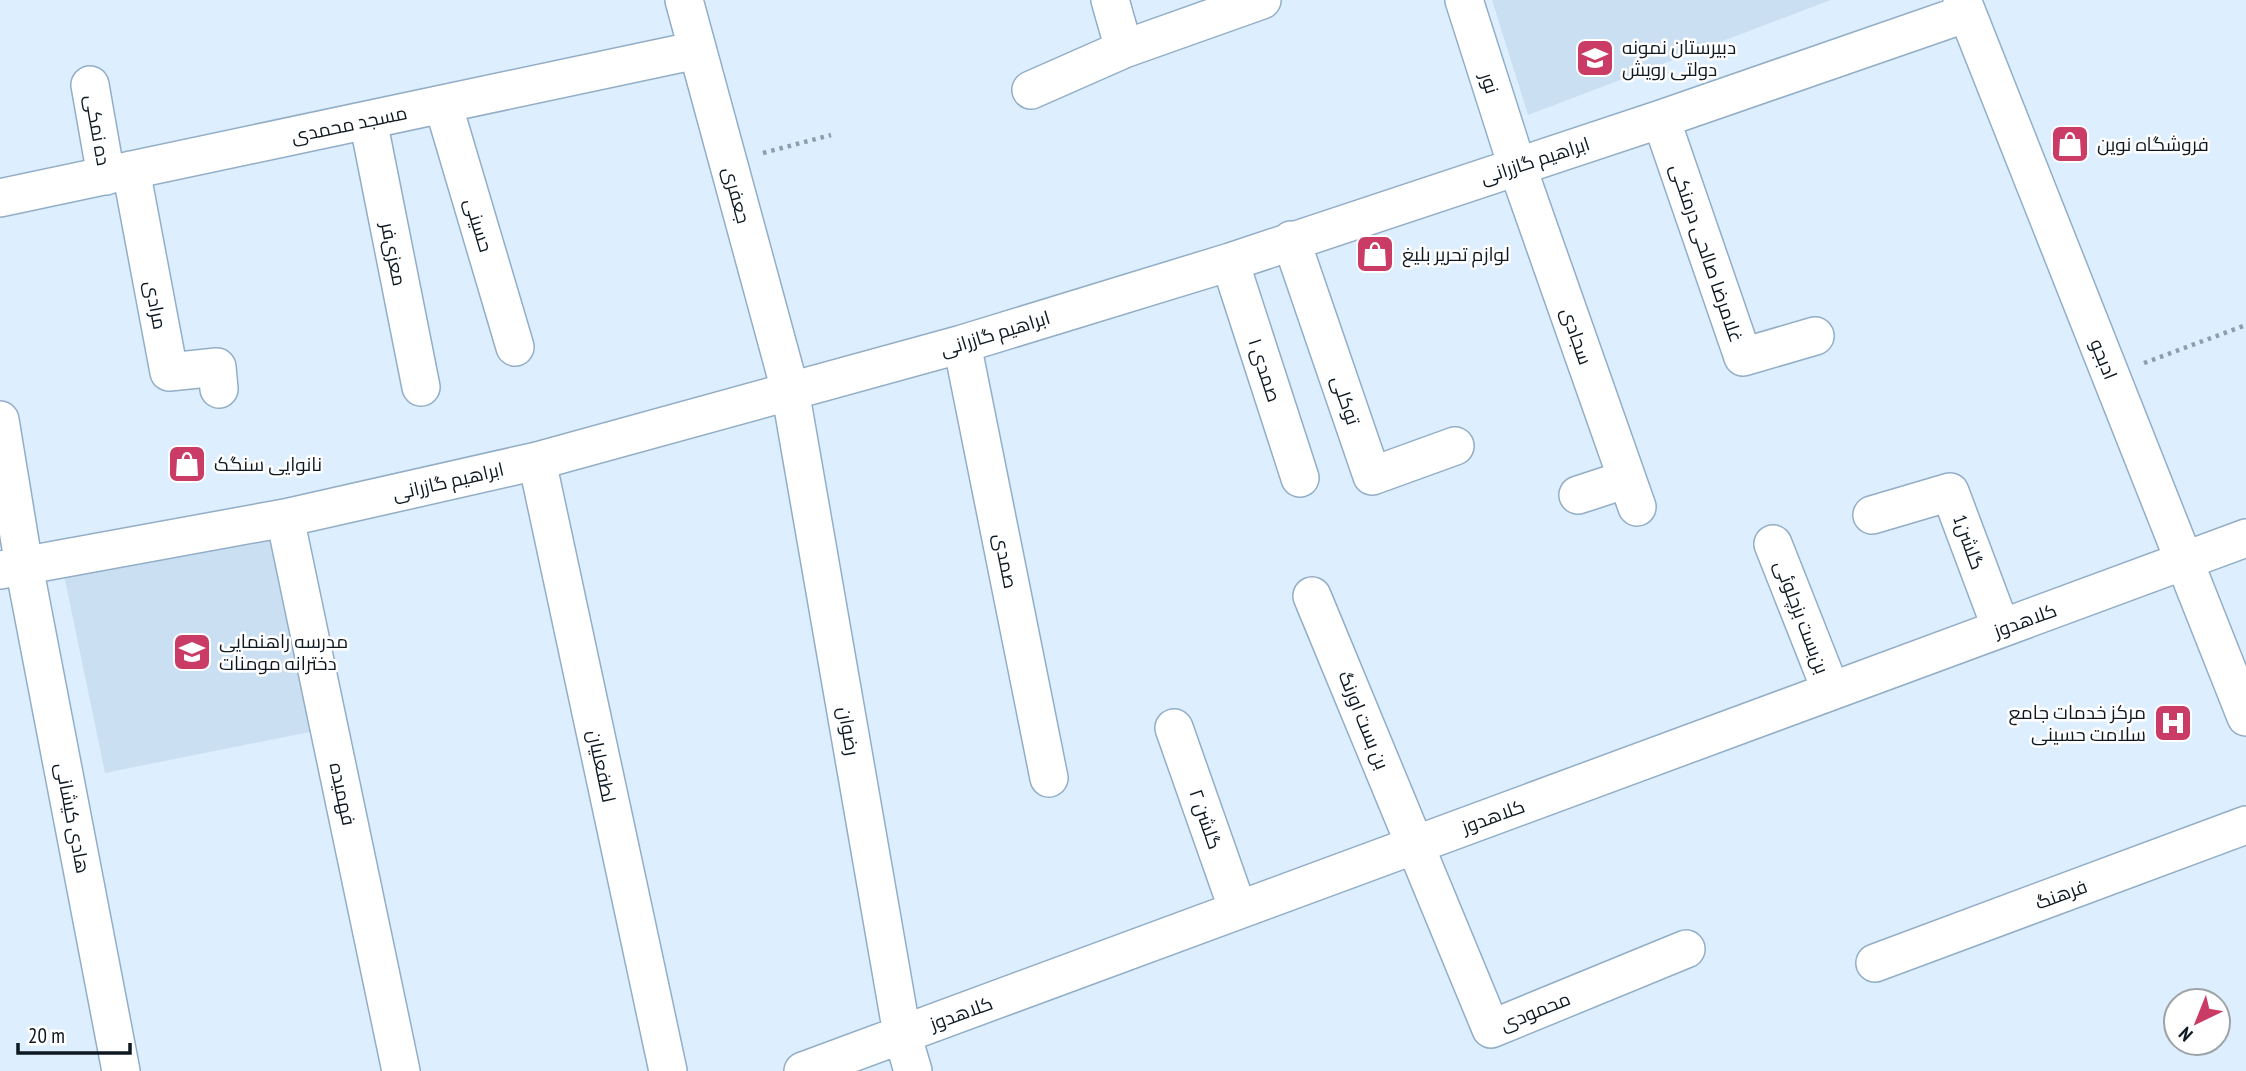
<svg xmlns="http://www.w3.org/2000/svg" width="2246" height="1071" viewBox="0 0 2246 1071" font-family="'PT Sans Narrow',Cairo,sans-serif">
  <style>
    .built { fill: #cae0f2 }
    .lines { fill: none; stroke-linecap: round; stroke-linejoin: round }
    .minor-casing { stroke: #92aec7; stroke-width: 40 }
    .path { stroke: #8e9daa; stroke-width: 4.5; stroke-dasharray: 3.5 5; stroke-linecap: butt }
    .minor { stroke: #fff; stroke-width: 37 }
    .labels { text-anchor: middle; stroke-width: 5; stroke-linejoin: round; paint-order: stroke }
    .poi-label { font-size: 19px; fill: #0d1821; stroke: #fff; text-anchor: start }
    .street-label { font-size: 19px; fill: #0d1821; stroke: #fff }
  </style>
  <rect width="100%" height="100%" fill="#ddeefe"/>
  <path class="built" d="M1492 0H1831L1528 115Z
    M279 532 320 730 105 773 64 575Z"/>
  <g class="lines">
    <defs>
      <path id="minor" d="M684 0 790 390 902 1034 913 1071
        M1110 0 1124 49
        M1464 0 1517 166 1637 507
        M1962 0 2246 717
        M90 85 106 176
        M1031 90 1124 49 1262 0
        M443 104 515 347
        M1661 119 1743 357 1815 336
        M368 120 421 387
        M131 170 169 372 217 367 219 389
        M0 198 697 50
        M1291 240 1372 476 1455 446
        M1230 262 1300 478
        M962 344 1049 778
        M0 420 24 566 121 1071
        M537 461 668 1071
        M1578 495 1627 479
        M1872 515 1950 492 2001 628
        M285 518 401 1071
        M1773 544 1831 691
        M0 570 285 518 537 461 962 344 1230 262 1661 119 1967 13
        M1312 596 1491 1029 1686 949
        M1174 728 1238 910
        M1875 963 2246 825
        M803 1071 2246 538"/>
    </defs>
    <use href="#minor" class="minor-casing"/>
    <path class="path" d="M763 153 831 135
      M2144 363 2246 325"/>
    <use href="#minor" class="minor"/>
  </g>
  <defs>
    <symbol id="school-square" viewBox="-11 -11 22 22"><rect x="-9" y="-9" width="18" height="18" rx="4" fill="#ca3c66" stroke="#fff"/><path d="M0-5L7-2L0 1L-7-2ZM-4 1L0 2.5L4 1V4Q0 6-4 4Z" fill="#fff"/></symbol>
    <symbol id="shop-square" viewBox="-11 -11 22 22"><rect x="-9" y="-9" width="18" height="18" rx="4" fill="#ca3c66" stroke="#fff"/><path d="M-5-2.5h2.3a2.7 3.5 0 0 1 5.4 0H5L5.5 6h-11ZM-1.5-2.5h3a1.5 2.3 0 0 0-3 0Z" fill="#fff"/></symbol>
    <symbol id="hospital-square" viewBox="-11 -11 22 22"><rect x="-9" y="-9" width="18" height="18" rx="4" fill="#ca3c66" stroke="#fff"/><path d="M-5-5h3v3.5h4V-5h3V5h-3V1.5h-4V5h-3Z" fill="#fff"/></symbol>
  </defs>
  <g fill-rule="evenodd">
    <use href="#school-square" x="1573" y="36" width="44" height="44"/>
    <use href="#shop-square" x="2048" y="122" width="44" height="44"/>
    <use href="#shop-square" x="1353" y="232" width="44" height="44"/>
    <use href="#shop-square" x="165" y="442" width="44" height="44"/>
    <use href="#school-square" x="170" y="630" width="44" height="44"/>
    <use href="#hospital-square" x="2151" y="701" width="44" height="44"/>
  </g>
  <g class="labels">
    <g class="poi-label">
      <text x="1622" y="54">دبیرستان نمونه<tspan x="1622" dy="22">دولتی رویش</tspan></text>
      <text x="2097" y="151">فروشگاه نوین</text>
      <text x="1402" y="261">لوازم تحریر بلیغ</text>
      <text x="214" y="471">نانوایی سنگک</text>
      <text x="219" y="648">مدرسه راهنمایی<tspan x="219" dy="22">دخترانه مومنات</tspan></text>
      <text x="2146" y="719" text-anchor="end">مرکز خدمات جامع<tspan x="2146" dy="22">سلامت حسینی</tspan></text>
    </g>
    <g class="street-label">
      <text transform="translate(1490 83) rotate(72)" y="7">نور</text>
      <text transform="translate(349 124) rotate(-12)" y="7">مسجد محمدی</text>
      <text transform="translate(98 130) rotate(80)" y="7">ده نمکی</text>
      <text transform="translate(1535 160) rotate(-18)" y="7">ابراهیم گازرانی</text>
      <text transform="translate(737 195) rotate(75)" y="7">جعفری</text>
      <text transform="translate(479 225) rotate(73)" y="7">حسینی</text>
      <text transform="translate(1707 253) rotate(71)" y="7">غلامرضا صالحی درمنکی</text>
      <text transform="translate(394 254) rotate(79)" y="7">معزی‌فر</text>
      <text transform="translate(156 305) rotate(79)" y="7">مرادی</text>
      <text transform="translate(995 333) rotate(-17)" y="7">ابراهیم گازرانی</text>
      <text transform="translate(1577 336) rotate(71)" y="7">سجادی</text>
      <text transform="translate(2104 359) rotate(68)" y="7">ادبجو</text>
      <text transform="translate(1265 370) rotate(72)" y="7">صمدی ۱</text>
      <text transform="translate(1346 400) rotate(71)" y="7">توکلی</text>
      <text transform="translate(448 481) rotate(-13)" y="7">ابراهیم گازرانی</text>
      <text transform="translate(1969 542) rotate(70)" y="7">گلشن1</text>
      <text transform="translate(1006 561) rotate(79)" y="7">صمدی</text>
      <text transform="translate(1802 617) rotate(69)" y="7">بن‌بست بزچلوئی</text>
      <text transform="translate(2025 620) rotate(-20)" y="7">کلاهدوز</text>
      <text transform="translate(1364 720) rotate(68)" y="7">بن بست اورنگ</text>
      <text transform="translate(849 731) rotate(80)" y="7">رضوان</text>
      <text transform="translate(602 766) rotate(78)" y="7">لطفعلیان</text>
      <text transform="translate(343 794) rotate(78)" y="7">فهمیده</text>
      <text transform="translate(1493 816) rotate(-20)" y="7">کلاهدوز</text>
      <text transform="translate(73 818) rotate(79)" y="7">هادی کیشانی</text>
      <text transform="translate(1206 819) rotate(71)" y="7">گلشن ۲</text>
      <text transform="translate(2061 894) rotate(-20)" y="7">فرهنگ</text>
      <text transform="translate(1535 1011) rotate(-22)" y="7">محمودی</text>
      <text transform="translate(961 1013) rotate(-20)" y="7">کلاهدوز</text>
    </g>
  </g>
  <g transform="translate(2197 1022) rotate(223)"><circle r="33" fill="#ffffff" stroke="#9ea3a6" stroke-width="2"/>
  <path d="M0-5L12 26L0 18L-12 26Z" fill="#ca3c66"/>
  <text y="-10" font-size="19" font-weight="bold" text-anchor="middle" fill="#0d1821">N</text>
  </g>
  <path d="M18 1043v10h112v-10" fill="none" stroke="#0d1821" stroke-width="3.5"/>
  <text x="28" y="1043" font-size="21" fill="#0d1821" stroke="#ffffff" stroke-width="5" paint-order="stroke">20 m</text>
</svg>
